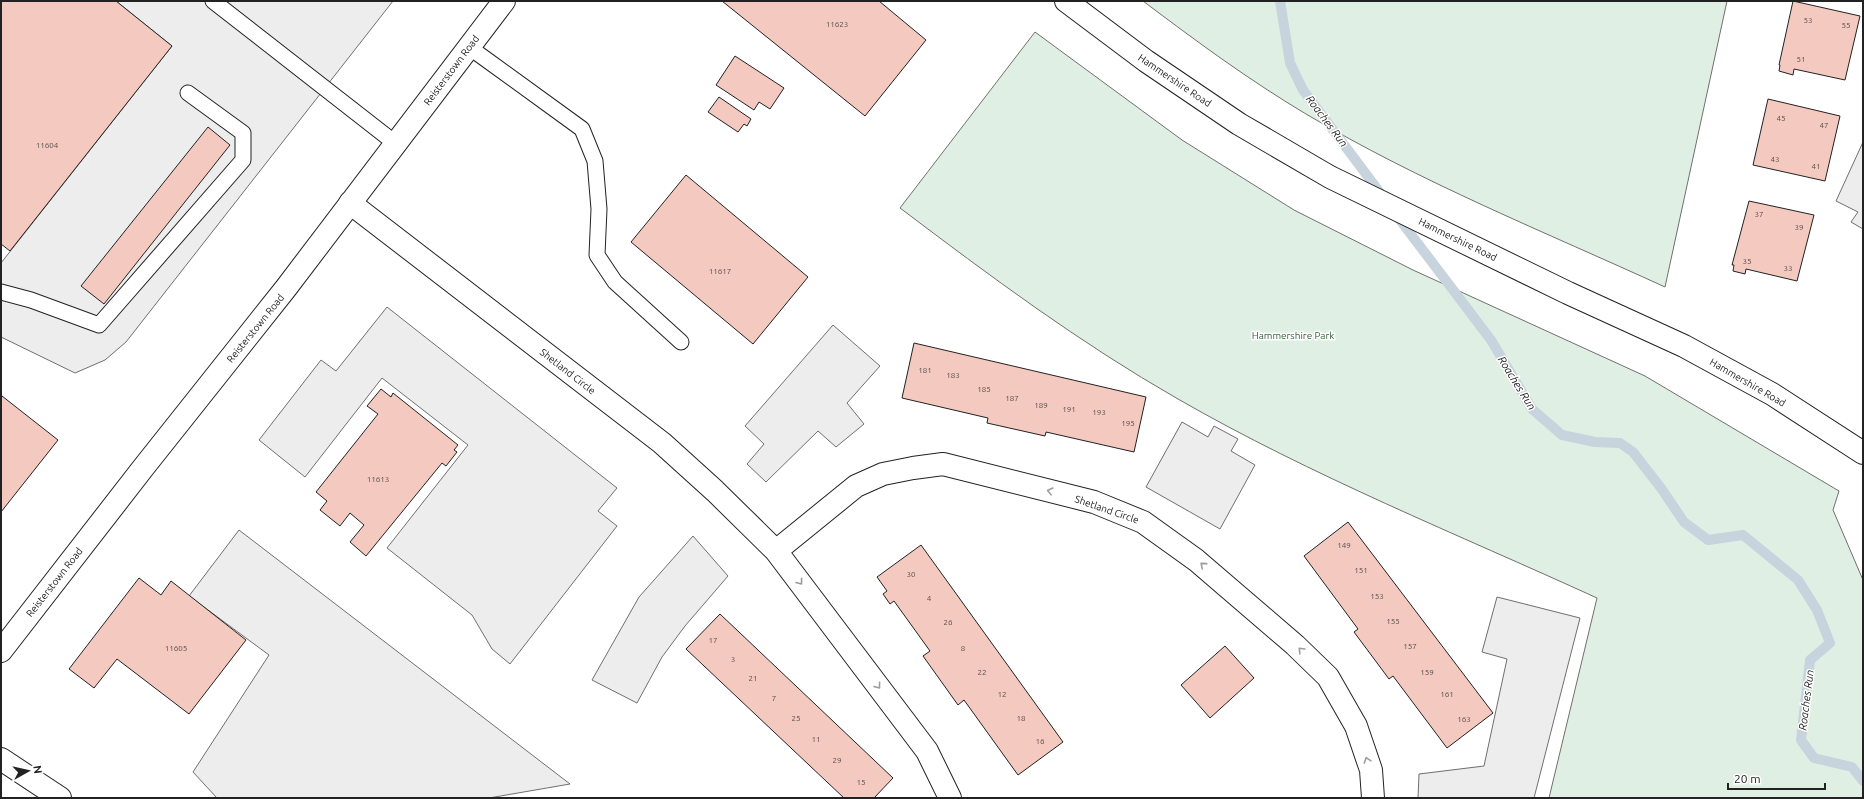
<svg xmlns="http://www.w3.org/2000/svg" width="1864" height="799" viewBox="0 0 1864 799" font-family="Ubuntu,sans-serif">
  <style>
    .green { fill: #e0efe3; stroke: #6f6f6f }
    .parking { fill: #ededed; stroke: #6f6f6f }
    .lines { fill: none; stroke-linecap: round; stroke-linejoin: round }
    .stream { stroke: #c7d3dd; stroke-width: 10 }
    .building { fill: #f3c9c0; stroke: #222 }
    .service-casing { stroke: #222; stroke-width: 17 }
    .minor-casing { stroke: #222; stroke-width: 24 }
    .tertiary-casing { stroke: #222; stroke-width: 24 }
    .primary-casing { stroke: #222; stroke-width: 24 }
    .service { stroke: #fff; stroke-width: 15 }
    .minor { stroke: #fff; stroke-width: 22 }
    .tertiary { stroke: #fff; stroke-width: 22 }
    .primary { stroke: #fff; stroke-width: 22 }
    .oneway { stroke: #9c9c9c }
    .labels { text-anchor: middle; stroke-width: 3; stroke-linejoin: round; paint-order: stroke }
    .number-label { font-size: 8px; fill: #564c4a }
    .street-label { font-size: 10px; fill: #222; stroke: #fff }
    .park-label { font-size: 10px; fill: #2f5e38; stroke: #fff }
    .water-label { font-size: 11px; font-style: italic; fill: #222; stroke: #fff }
  </style>
  <rect width="100%" height="100%" fill="#fff"/>
  <path class="green" d="M1143 1H1727L1665 287C1545 232 1420 182 1306 114 1249 80 1196 41 1143 1Z
    M1035 32 1182 140 1294 210 1413 270 1645 376 1839 491 1833 510 1863 580V798H1549L1597 598C1457 534 1312 476 1178 399 1080 343 990 276 900 208Z"/>
  <path class="parking" d="M116 1H393L126 342 105 360 75 373 1 337V263L172 46Z
    M1863 142V229L1851 222 1858 212 1836 201Z
    M387 307 617 488 598 511 617 526 510 664 492 649 472 615 387 548 468 445 382 378 305 477 259 440 321 360 336 371Z
    M833 325 880 366 847 403 864 424 836 447 818 431 766 482 747 464 764 444 745 426Z
    M1182 422 1208 437 1214 426 1238 439 1231 451 1255 465 1220 529 1146 487Z
    M239 530 570 784 489 798H217L193 772 269 655 189 596Z
    M693 536 728 576 685 626 662 657 637 703 592 680 639 597Z
    M1497 597 1580 618 1534 798H1418L1419 774 1484 766 1507 659 1482 652Z"/>
  <g class="lines">
    <path class="stream" d="M1280 1 1290 63 1303 90 1384 198
      M1397 216 1491 340 1532 409 1562 435 1595 442 1620 443 1633 452 1661 488 1684 522 1708 540 1743 535 1798 580 1817 610 1830 643 1810 660 1801 740 1814 758 1852 767 1863 781"/>
  </g>
  <path class="building" d="M1 1H116L172 46 10 251 1 244Z
    M722 1H879L926 40 865 116Z
    M1793 1 1860 16 1845 80 1794 69 1793 75 1779 71 1780 65H1779Z
    M735 56 784 88 770 109 759 102 754 110 716 85Z
    M719 97 751 119 747 126 744 124 738 132 708 112Z
    M1768 99 1840 116 1825 181 1753 165Z
    M208 127 230 145 104 304 81 286Z
    M686 175 808 277 753 344 631 242Z
    M1749 201 1814 215 1797 281 1746 269 1745 274 1733 271 1734 265H1732Z
    M914 343 1146 397 1134 452 1046 432 1045 436 987 423 988 418 902 398Z
    M381 389 391 397 393 393 458 445 454 450 457 452 446 466 442 463 366 556 350 542 364 525 350 513 340 526 320 510 327 501 316 492 378 414 367 406Z
    M2 396 58 440 1 512V398Z
    M1348 522 1493 713 1447 748 1393 676 1389 679 1354 632 1358 629 1304 556Z
    M921 545 1063 742 1018 775 964 700 958 705 923 656 930 651 894 601 890 604 883 594 887 591 877 577Z
    M139 578 161 595 171 581 246 640 189 714 117 659 94 688 69 669Z
    M720 614 893 778 874 798H844L686 649Z
    M1225 646 1254 678 1210 718 1181 685Z"/>
  <g class="lines">
    <defs>
      <path id="service" d="M213 1 395 143
        M469 47 582 129 595 161 599 209 597 255 615 282 681 342
        M1 292 31 300 99 325 243 160V133L188 93"/>
      <path id="minor" d="M350 203 662 443 715 491 776 551 927 751 950 798
        M776 551 856 486 883 474 913 468 943 464 1094 502 1143 522 1196 560 1295 645 1328 677 1356 726 1371 770 1373 798
        M1 759 60 798"/>
      <path id="tertiary" d="M1066 1 1146 61 1239 124 1330 177 1568 293 1684 346 1772 394 1863 453"/>
      <path id="primary" d="M1 651 143 468 286 288 504 1"/>
    </defs>
    <use href="#service" class="service-casing"/>
    <use href="#minor" class="minor-casing"/>
    <use href="#tertiary" class="tertiary-casing"/>
    <use href="#primary" class="primary-casing"/>
    <use href="#service" class="service"/>
    <use href="#minor" class="minor"/>
    <use href="#tertiary" class="tertiary"/>
    <use href="#primary" class="primary"/>
  </g>
  <defs><path id="oneway-chevron" d="M-2-3.5L2.5 0L-2 3.5" fill="none" stroke-width="1.6" stroke-linecap="round" stroke-linejoin="round"/></defs>
  <g class="oneway">
    <use href="#oneway-chevron" transform="translate(1050 491) rotate(-166)"/>
    <use href="#oneway-chevron" transform="translate(1203 565) rotate(-139)"/>
    <use href="#oneway-chevron" transform="translate(800 582) rotate(53)"/>
    <use href="#oneway-chevron" transform="translate(1301 650) rotate(-135)"/>
    <use href="#oneway-chevron" transform="translate(878 686) rotate(53)"/>
    <use href="#oneway-chevron" transform="translate(1367 760) rotate(-108)"/>
  </g>
  <g class="labels">
    <g class="number-label">
      <text x="1808" y="23">53</text>
      <text x="837" y="27">11623</text>
      <text x="1846" y="28">55</text>
      <text x="1801" y="62">51</text>
      <text x="1781" y="121">45</text>
      <text x="1824" y="128">47</text>
      <text x="47" y="148">11604</text>
      <text x="1775" y="162">43</text>
      <text x="1816" y="169">41</text>
      <text x="1759" y="217">37</text>
      <text x="1799" y="230">39</text>
      <text x="1747" y="264">35</text>
      <text x="1788" y="271">33</text>
      <text x="720" y="274">11617</text>
      <text x="925" y="373">181</text>
      <text x="953" y="378">183</text>
      <text x="984" y="392">185</text>
      <text x="1012" y="401">187</text>
      <text x="1041" y="408">189</text>
      <text x="1069" y="412">191</text>
      <text x="1099" y="415">193</text>
      <text x="1128" y="426">195</text>
      <text x="378" y="482">11613</text>
      <text x="1344" y="548">149</text>
      <text x="1361" y="573">151</text>
      <text x="911" y="577">30</text>
      <text x="1377" y="599">153</text>
      <text x="929" y="601">4</text>
      <text x="1393" y="624">155</text>
      <text x="948" y="625">26</text>
      <text x="713" y="643">17</text>
      <text x="1410" y="649">157</text>
      <text x="176" y="651">11605</text>
      <text x="963" y="651">8</text>
      <text x="733" y="662">3</text>
      <text x="982" y="675">22</text>
      <text x="1427" y="675">159</text>
      <text x="753" y="681">21</text>
      <text x="1002" y="697">12</text>
      <text x="1447" y="697">161</text>
      <text x="774" y="701">7</text>
      <text x="796" y="721">25</text>
      <text x="1021" y="721">18</text>
      <text x="1464" y="722">163</text>
      <text x="816" y="742">11</text>
      <text x="1040" y="744">16</text>
      <text x="837" y="763">29</text>
      <text x="861" y="785">15</text>
    </g>
    <g class="street-label">
      <text transform="translate(451 70) rotate(-53)" y="4">Reisterstown Road</text>
      <text transform="translate(1175 80) rotate(34)" y="4">Hammershire Road</text>
      <text transform="translate(1458 239) rotate(26)" y="4">Hammershire Road</text>
      <text transform="translate(255 328) rotate(-51)" y="4">Reisterstown Road</text>
      <text transform="translate(568 371) rotate(38)" y="4">Shetland Circle</text>
      <text transform="translate(1748 382) rotate(30)" y="4">Hammershire Road</text>
      <text transform="translate(1107 509) rotate(19)" y="4">Shetland Circle</text>
      <text transform="translate(54 582) rotate(-52)" y="4">Reisterstown Road</text>
    </g>
    <g class="park-label">
      <text x="1293" y="339">Hammershire Park</text>
    </g>
    <g class="water-label">
      <text transform="translate(1327 121) rotate(53)" y="4">Roaches Run</text>
      <text transform="translate(1517 383) rotate(58)" y="4">Roaches Run</text>
      <text transform="translate(1806 700) rotate(-83)" y="4">Roaches Run</text>
    </g>
  </g>
  <rect width="1864" height="799" fill="none" stroke="#222222" stroke-width="4"/>
  <g transform="translate(28 771) rotate(82)" stroke="#ffffff" stroke-width="3" paint-order="stroke">
  <path d="M0-3L7 15L0 10L-7 15Z" fill="#222222"/>
  <text y="-6" font-size="11" font-weight="bold" text-anchor="middle" fill="#222222">N</text>
  </g>
  <path d="M1728 783v6h97v-6" fill="none" stroke="#222222" stroke-width="2"/>
  <text x="1734" y="783" font-size="12" fill="#222222" stroke="#ffffff" stroke-width="3" paint-order="stroke">20 m</text>
</svg>
